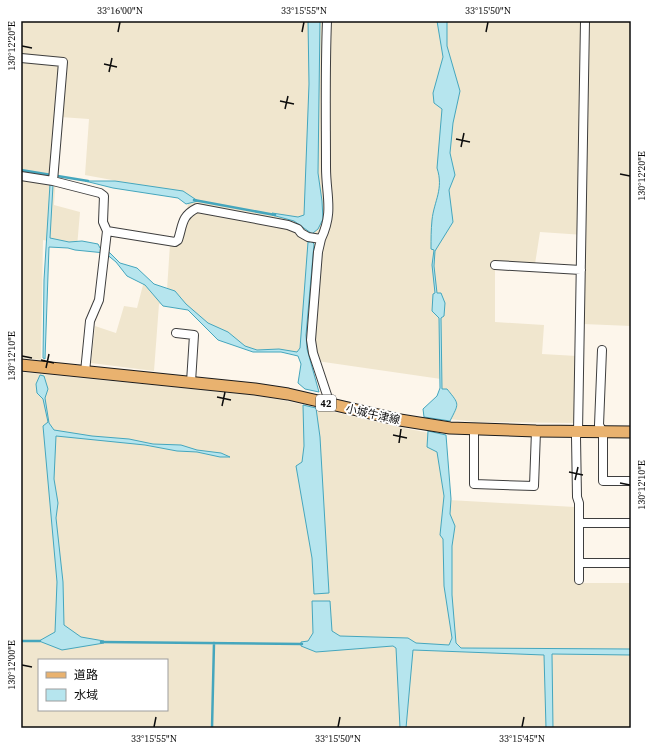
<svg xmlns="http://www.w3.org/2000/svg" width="652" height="749" viewBox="0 0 652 749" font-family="'Source Serif 4','Noto Sans JP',serif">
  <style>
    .farmland { fill: #f0e6ce; fill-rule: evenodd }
    .water { fill: #b6e5ee; stroke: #45a6bd }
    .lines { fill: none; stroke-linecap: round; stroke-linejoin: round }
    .stream { stroke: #45a6bd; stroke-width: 2.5 }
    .minor-casing { stroke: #3e3e3e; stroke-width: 10 }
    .major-casing { stroke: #1c1c1c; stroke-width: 13 }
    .minor { stroke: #fff; stroke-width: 8 }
    .major { stroke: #e9b26f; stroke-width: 11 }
    .ticks { fill: none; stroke: #0b0b0b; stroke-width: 1.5 }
    .labels { text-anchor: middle; stroke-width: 4; stroke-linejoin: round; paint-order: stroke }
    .shield { fill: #fff; stroke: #545454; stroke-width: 1 }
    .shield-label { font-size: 10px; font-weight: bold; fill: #0b0b0b }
    .street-label { font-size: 11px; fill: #0b0b0b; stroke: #fff }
    .neatline { fill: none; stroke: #0b0b0b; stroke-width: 1.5 }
    .ticks-label { font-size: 10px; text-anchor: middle; fill: #0b0b0b }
  </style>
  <rect width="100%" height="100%" fill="#fdf6eb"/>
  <path class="farmland" d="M21 21H631V326L583 324 584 235 540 232 535 264 495 262V322L544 325 542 354 577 356V423L475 422 441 418V379L303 359 301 354 280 351H254L220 338 189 309 159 304 154 371 91 363 95 326 116 333 124 306 137 308 144 281 167 290 170 244H180L189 199 182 193 85 175 89 119 60 117 54 205 80 212 77 247 43 240 41 360 21 358Z
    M21 372 253 395 287 401 399 427 439 435 449 500 575 507 576 583H631V728H21ZM39 660H167V710H39Z"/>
  <path class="water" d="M308 21H320L318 173 322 201 323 219 318 229 313 233 312 242 314 244 306 335 307 349 319 392 305 389 298 383 301 364 298 356 281 352H253L218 340 188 310 163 306 145 285 127 276 116 262 105 253 75 250 68 248 49 247 45 359 43 358 44 280 50 184 53 185 50 238 69 242 82 241 98 244 100 248 110 253 120 263 137 268 154 284 175 291 186 304 208 323 228 332 245 346 257 350 279 349 297 352 300 348 308 242H310L311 233 294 221 272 215V213L298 217 304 215 309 84Z
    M437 21H447V46L460 91 453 123 450 153 455 175 449 190 453 222 435 251 434 266 437 293H441L445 303 444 316 441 318 442 389H447C460 405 459 403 450 421L424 417 423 409 437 396 440 388 439 318 432 311 433 294 435 293 432 265 434 250 431 249C431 239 431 230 432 220 434 201 444 189 437 168L442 109 434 103 433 93 443 57Z
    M85 181H115L183 191 198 201 186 204 178 198 113 188Z
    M40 375 44 376 48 389 45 398 49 423 54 430 92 436 129 439 153 444 181 445 197 450 221 453 230 457H220L197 452 177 451 145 445 56 436 54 479 58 503 56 518 63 582 64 625 81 637 104 641V643L62 650 39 641 55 632 57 582 43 426 48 422 43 399 37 393 36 384Z
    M303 405 316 408 320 437 329 593 314 594 312 558 296 466 302 462 304 446Z
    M428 431 446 435 451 499 450 514 455 526 452 546V595L456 643 461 648 631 649V655L552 654 553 728H546L544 655 413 650 406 728H400L396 648 393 646 316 652 301 646V642L308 641 313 633 312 601H330L332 631 340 636 408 638 416 643 449 645 452 638 444 586 443 539 440 535 444 496 437 452 427 447Z"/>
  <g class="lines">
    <path class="stream" d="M21 170 88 181
      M194 200 275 215
      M21 641H40
      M101 642 302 644
      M212 728 214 643"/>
    <defs>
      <path id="minor" d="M21 58 63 62 53 181
        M21 176 53 181 100 193 104 196 103 222 107 231 99 300 90 321 85 372
        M107 231 175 242 178 240C183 225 181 216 197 208L288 225 298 229 301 233 308 237 321 239 318 252 311 340 313 353 327 395V403
        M321 239C334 211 326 196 326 167 326 119 325 70 327 21
        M495 265 581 270
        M176 333 194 335 191 382
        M602 350 599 425 603 432V481H631
        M474 430V484L534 486 536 431
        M579 523H631
        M579 563H631
        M579 580V503L577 497 576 437 578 432 585 21"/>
      <path id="major" d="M21 365 255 389 288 394 400 420 450 428 536 431 631 432"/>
    </defs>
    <use href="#minor" class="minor-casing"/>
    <use href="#major" class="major-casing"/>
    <use href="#minor" class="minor"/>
    <use href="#major" class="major"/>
  </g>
  <path class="ticks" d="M118 32 120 22M302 32 304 22M486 32 488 22M22 46 32 48M104 64 117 67M109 72 112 58M280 101 294 104M285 109 288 96M456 139 470 142M461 147 464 133M620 174 630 176M22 356 32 358M41 360 54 363M46 368 49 354M217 397 231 400M222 406 225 392M393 435 407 438M399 443 401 429M569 472 583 475M575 480 578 467M620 483 630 485M22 665 32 667M154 727 156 717M338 727 340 717M522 727 524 717"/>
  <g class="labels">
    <rect class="shield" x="316" y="395" width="20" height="16" rx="3"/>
    <g class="shield-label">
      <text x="326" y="407">42</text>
    </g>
    <g class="street-label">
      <text transform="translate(373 414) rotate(13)" y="4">小城牛津線</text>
    </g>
  </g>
  <rect width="652" height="749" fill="none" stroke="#ffffff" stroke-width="44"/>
  <rect x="38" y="659" width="130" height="52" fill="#ffffff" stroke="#9d9d9d"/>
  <rect x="46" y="672" width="20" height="6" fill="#e9b26f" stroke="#9d9d9d"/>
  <text x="74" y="679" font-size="12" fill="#0b0b0b">道路</text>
  <rect x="46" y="689" width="20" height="12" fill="#b6e5ee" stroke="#9d9d9d"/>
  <text x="74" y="699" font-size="12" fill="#0b0b0b">水域</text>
  <rect x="22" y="22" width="608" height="705" class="neatline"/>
  <g class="ticks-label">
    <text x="120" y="14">33°16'00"N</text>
    <text x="304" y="14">33°15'55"N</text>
    <text x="488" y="14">33°15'50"N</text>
    <text transform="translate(11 46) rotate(-90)" y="4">130°12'20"E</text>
    <text transform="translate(641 176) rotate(-90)" y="4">130°12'20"E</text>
    <text transform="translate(11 356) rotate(-90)" y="4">130°12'10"E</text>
    <text transform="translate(641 485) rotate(-90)" y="4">130°12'10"E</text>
    <text transform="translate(11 665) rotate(-90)" y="4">130°12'00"E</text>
    <text x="154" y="742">33°15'55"N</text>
    <text x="338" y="742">33°15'50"N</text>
    <text x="522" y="742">33°15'45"N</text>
  </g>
</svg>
